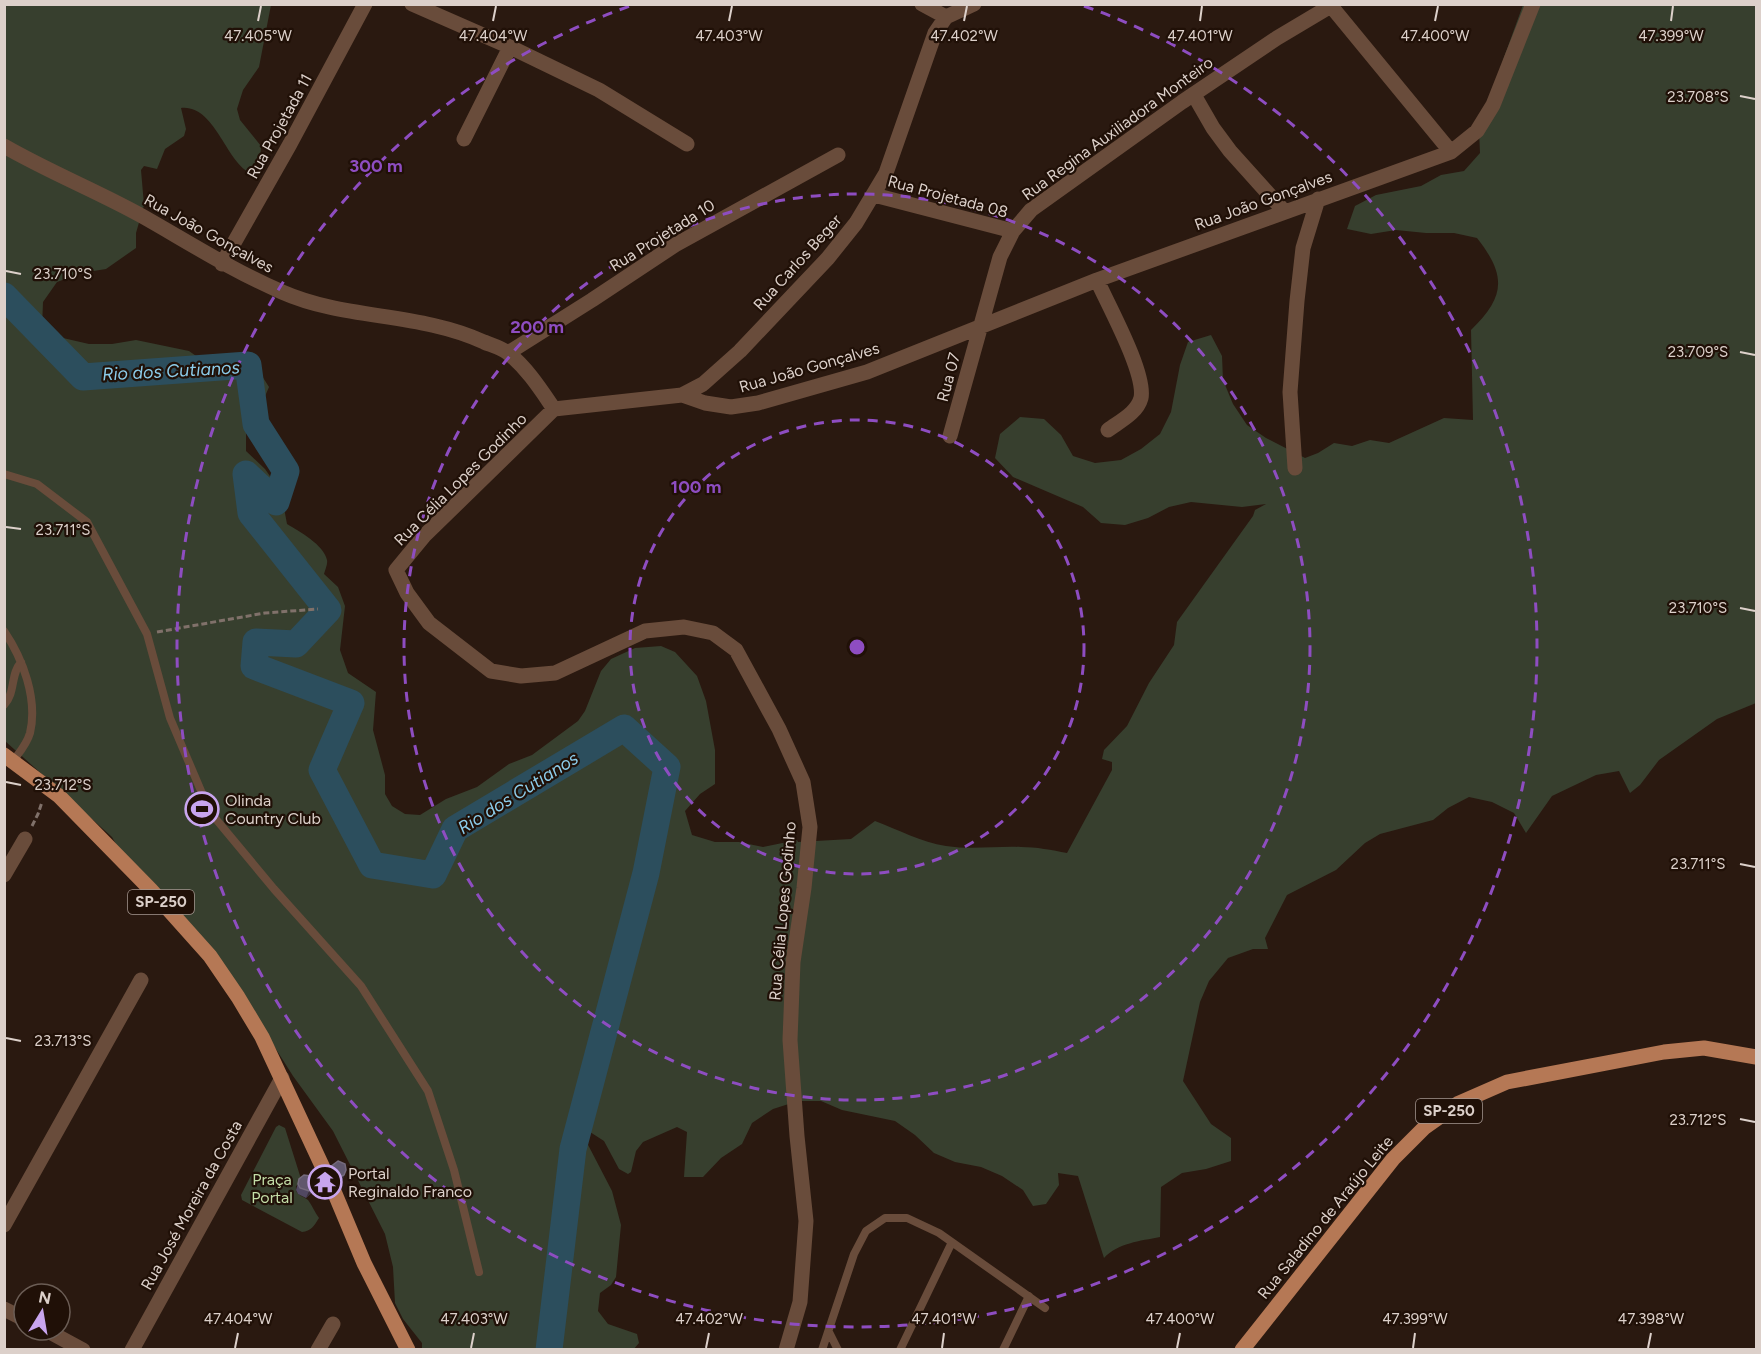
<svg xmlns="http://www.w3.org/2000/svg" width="1761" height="1354" viewBox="0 0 1761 1354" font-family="Figtree,sans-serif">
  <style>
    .green { fill: #373f2e }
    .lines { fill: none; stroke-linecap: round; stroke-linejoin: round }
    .river { stroke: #2c4e5d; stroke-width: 27 }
    .path { stroke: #80716a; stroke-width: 3; stroke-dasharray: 6 3; stroke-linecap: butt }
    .lane { stroke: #694c3b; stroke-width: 8 }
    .street { stroke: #694c3b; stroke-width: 15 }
    .primary { stroke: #b57855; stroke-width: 15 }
    .wall { fill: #514862 }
    .shaded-wall { fill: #3b2f3c }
    .building { fill: #60576d; stroke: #746a7c; stroke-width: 1.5 }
    .ticks { fill: none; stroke: #dcd0ca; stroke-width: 2 }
    .ring { fill: none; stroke: #8e4dc1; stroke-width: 3; stroke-dasharray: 10 8 }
    .labels { text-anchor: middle; stroke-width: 4.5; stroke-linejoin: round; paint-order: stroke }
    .shield { fill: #201007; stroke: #a49690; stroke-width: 1.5 }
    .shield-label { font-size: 15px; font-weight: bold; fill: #dcd0ca }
    .street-label { font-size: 16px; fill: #dcd0ca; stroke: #201007 }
    .poi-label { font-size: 16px; fill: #dcd0ca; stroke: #201007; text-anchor: start }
    .park-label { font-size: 16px; fill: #c3dda7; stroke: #201007 }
    .water-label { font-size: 18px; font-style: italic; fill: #8cccea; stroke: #201007 }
    .ticks-label { font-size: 15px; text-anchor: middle; fill: #dcd0ca; stroke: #201007; stroke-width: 4.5; stroke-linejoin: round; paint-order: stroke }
    .centre { fill: #8e4dc1; stroke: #201007; stroke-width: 3 }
    .ring-label { font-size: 18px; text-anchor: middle; font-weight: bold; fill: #8e4dc1; stroke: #201007; stroke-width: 4.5; stroke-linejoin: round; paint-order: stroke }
  </style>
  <rect width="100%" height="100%" fill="#2a1910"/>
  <path class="green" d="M5 5H271L259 67 243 90 237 109 240 120 261 146 260 164 251 173C227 165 215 104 181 108L186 129 184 136 165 149 157 169 144 166 141 170 144 205 136 233V248L106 269 81 273 57 282 43 302 42 329 63 338 89 344H112L136 340 189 351 209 365H255L269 387 260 408 246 428V451L265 469 281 492 287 524C299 531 324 545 327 560 328 564 325 570 324 574L338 587 345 606 340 650 348 673 376 692 373 730 385 775V794L392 806 405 814 420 815 446 799 477 787 509 764 532 755 578 721 585 711 601 671 611 659 635 648 661 646 675 652 697 676 706 701 715 750V784L700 794 685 811 692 835 715 842H739L763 847 797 840 798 842 851 839 875 821C899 830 921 842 946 846 971 850 996 846 1021 847 1036 847 1052 850 1067 853L1112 770V762L1102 759 1104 750 1127 726 1149 683 1174 645 1177 622 1253 516 1255 510 1266 504 1242 507 1191 502 1169 507 1148 518 1125 525 1101 523 1083 507 1013 477 995 458 1000 434 1020 417 1044 419 1061 435 1073 456 1095 463 1121 460 1141 449 1160 434 1171 412 1180 365 1188 342 1211 335 1222 356 1223 380 1233 404 1247 425 1266 438 1305 458 1318 453 1334 443 1352 446 1370 440 1389 443 1444 418 1473 420 1471 330C1505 297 1507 276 1477 238L1454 233H1426L1396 230 1371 234 1347 229 1355 206 1376 195 1421 186 1441 175 1464 171 1480 153 1479 130 1494 104 1503 60 1523 5H1756V703L1717 719 1659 760 1640 785 1630 793 1619 771 1596 775 1552 796 1526 833 1514 813 1492 802 1469 797 1448 808 1433 820 1380 834 1365 843 1336 870 1287 895 1265 938 1268 949H1253L1228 958 1209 981 1200 1002 1183 1081 1211 1124 1231 1138V1161L1206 1169 1182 1173 1161 1187 1160 1237C1140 1241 1118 1243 1104 1258L1078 1176 1058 1173 1059 1185 1046 1204 1033 1206 1023 1190 1002 1176 981 1167 955 1162 934 1153 915 1135 895 1121 842 1110 821 1101H798L773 1109 752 1123 742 1144 721 1158 703 1177H684L687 1132 677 1127 643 1142 636 1151 631 1172 628 1174 619 1169 604 1141 590 1132 585 1139 612 1191 621 1225 616 1277 611 1285 600 1293 598 1311 608 1324 637 1334 639 1343 633 1350 422 1349V1343L403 1319 395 1303 393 1267 385 1234 333 1131 293 1076 224 967 133 875 112 837 5 741Z
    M279 1125 285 1128 302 1182 296 1186C295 1196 302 1195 308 1200 312 1205 315 1213 319 1218 314 1226 311 1231 302 1232L242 1200 241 1195 276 1127Z"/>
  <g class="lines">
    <path class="river" d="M4 296 83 377 248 365 256 424 286 471 276 502 246 474 251 513 328 610 296 644 256 642 254 666 351 703 322 770 372 865 433 875 455 829 624 728 667 767 646 873 573 1149 549 1350"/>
    <path class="path" d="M157 632 265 613 318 609
      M32 826 38 814 42 802"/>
    <path class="lane" d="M4 474 37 484 87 522 147 634 170 718 210 812 274 889 361 986 428 1091 454 1170 479 1272
      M4 631C23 659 38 699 30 733 27 744 19 753 13 761
      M4 705C16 692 10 675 21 662
      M829 1332 838 1350
      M822 1350 854 1254 866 1231 885 1218H907L939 1233 1045 1308
      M900 1350 952 1242
      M1003 1350 1029 1296"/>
    <path class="street" d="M412 4 510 47 599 90 687 144
      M1331 6 1451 152
      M946 17 974 4
      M1194 95 1213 128 1230 151 1284 211
      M464 139 510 47
      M4 146C49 172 97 191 142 216 188 242 233 271 282 292 345 320 419 312 484 342 491 345 502 348 508 353 527 368 541 390 554 409
      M874 195 1013 231
      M222 264 290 144 365 4
      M1097 280C1108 305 1146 373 1141 398 1137 413 1120 421 1108 430
      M508 353 592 300 675 245 838 155
      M682 395 703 384 740 351 828 258 856 223 886 173 935 33 946 17 922 4
      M554 409 424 536 396 570 407 593 429 623 491 671 521 676 555 673 645 631 684 627 713 633 736 650 779 729 803 782 810 827 804 888 793 962 790 1040 797 1136 806 1221 800 1302 786 1350
      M554 409 682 395 705 403 731 407 758 403 867 372 1097 280 1451 152 1477 131 1493 105 1533 4
      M950 436 1000 257 1013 231 1031 210 1182 102 1277 38 1334 4
      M1295 468 1290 392 1297 301 1303 248 1318 199
      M4 875 25 839
      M4 1225 141 980
      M4 1309 24 1319
      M46 1330 83 1350
      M132 1350 282 1078
      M318 1350 333 1324"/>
    <path class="primary" d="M4 755 59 796 151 890 210 956 238 997 262 1037 324 1170
      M333 1189 364 1263 408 1350
      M1242 1350 1393 1159 1425 1127 1459 1103 1507 1082 1664 1052 1704 1048 1756 1057"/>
  </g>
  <path class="wall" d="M346 1170 342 1181 338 1183H331L312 1192 306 1198 298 1194 296 1190 299 1179Z"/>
  <path class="shaded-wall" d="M344 1175 342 1181 338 1183H331L312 1192 306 1198 309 1191 315 1185 333 1177Z"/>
  <path class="building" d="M338 1161 345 1164 346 1170 344 1175 340 1177H333L315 1185 309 1191 300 1188 298 1184 299 1179 304 1175 311 1176 330 1167Z"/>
  <path class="ticks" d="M258 21 261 6M493 21 496 6M729 21 732 6M964 21 967 6M1200 21 1202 6M1435 21 1438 6M1671 21 1673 6M1740 96 1755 99M6 271 21 274M1740 352 1755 355M6 527 21 529M1740 608 1755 611M6 782 21 785M1740 864 1755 867M6 1038 21 1041M1740 1119 1755 1122M235 1348 238 1333M471 1348 474 1333M706 1348 709 1333M942 1348 944 1333M1177 1348 1180 1333M1413 1348 1415 1333M1648 1348 1651 1333"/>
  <g class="ring">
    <circle cx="857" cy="647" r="227"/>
    <circle cx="857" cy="647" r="453"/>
    <path d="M1084 6A680 680 0 1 1 630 6"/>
  </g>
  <defs>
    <symbol id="stadium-ring" viewBox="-11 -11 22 22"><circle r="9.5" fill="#201007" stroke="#c8a5ee" stroke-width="1.5"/><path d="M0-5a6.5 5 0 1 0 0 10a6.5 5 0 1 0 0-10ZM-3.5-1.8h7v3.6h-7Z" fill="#c8a5ee"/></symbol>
    <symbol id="temple-ring" viewBox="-11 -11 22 22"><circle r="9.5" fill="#201007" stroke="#c8a5ee" stroke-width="1.5"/><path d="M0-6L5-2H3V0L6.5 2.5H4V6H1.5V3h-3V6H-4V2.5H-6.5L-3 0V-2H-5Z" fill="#c8a5ee"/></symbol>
  </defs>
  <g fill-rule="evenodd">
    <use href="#stadium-ring" x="183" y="790" width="38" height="38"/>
    <use href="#temple-ring" x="306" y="1163" width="38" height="38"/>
  </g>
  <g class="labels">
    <g class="shield">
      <rect x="128" y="890" width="66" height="24" rx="4.5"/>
      <rect x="1416" y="1099" width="66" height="24" rx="4.5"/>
    </g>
    <g class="shield-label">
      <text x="161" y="907">SP-250</text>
      <text x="1449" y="1116">SP-250</text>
    </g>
    <g class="street-label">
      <text transform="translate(279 126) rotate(-61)" y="6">Rua Projetada 11</text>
      <text transform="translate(1117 128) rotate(-36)" y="6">Rua Regina Auxiliadora Monteiro</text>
      <text transform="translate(948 196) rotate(15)" y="6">Rua Projetada 08</text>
      <text transform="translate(1263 200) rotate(-20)" y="6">Rua João Gonçalves</text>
      <text transform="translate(209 233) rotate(29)" y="6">Rua João Gonçalves</text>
      <text transform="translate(662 235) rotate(-32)" y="6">Rua Projetada 10</text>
      <text transform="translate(797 262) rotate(-48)" y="6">Rua Carlos Beger</text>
      <text transform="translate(809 367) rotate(-16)" y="6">Rua João Gonçalves</text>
      <text transform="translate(948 377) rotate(-75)" y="6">Rua 07</text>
      <text transform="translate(460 479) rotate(-45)" y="6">Rua Célia Lopes Godinho</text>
      <text transform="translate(782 911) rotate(-85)" y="6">Rua Célia Lopes Godinho</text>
      <text transform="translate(191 1205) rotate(-61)" y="6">Rua José Moreira da Costa</text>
      <text transform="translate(1325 1217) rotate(-51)" y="6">Rua Saladino de Araújo Leite</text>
    </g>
    <g class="poi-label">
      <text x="225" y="806">Olinda<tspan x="225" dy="18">Country Club</tspan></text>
      <text x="348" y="1179">Portal<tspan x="348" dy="18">Reginaldo Franco</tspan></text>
    </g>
    <g class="park-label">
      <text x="272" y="1185">Praça<tspan x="272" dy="18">Portal</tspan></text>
    </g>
    <g class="water-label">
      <text transform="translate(171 371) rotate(-3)" y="6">Rio dos Cutianos</text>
      <text transform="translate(518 793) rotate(-32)" y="6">Rio dos Cutianos</text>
    </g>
  </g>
  <g class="ticks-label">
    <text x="258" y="41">47.405°W</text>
    <text x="493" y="41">47.404°W</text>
    <text x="729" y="41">47.403°W</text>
    <text x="964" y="41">47.402°W</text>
    <text x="1200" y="41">47.401°W</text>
    <text x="1435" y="41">47.400°W</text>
    <text x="1671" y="41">47.399°W</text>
    <text x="1698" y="102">23.708°S</text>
    <text x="63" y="279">23.710°S</text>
    <text x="1698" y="357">23.709°S</text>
    <text x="63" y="535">23.711°S</text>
    <text x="1698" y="613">23.710°S</text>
    <text x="63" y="790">23.712°S</text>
    <text x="1698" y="869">23.711°S</text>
    <text x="63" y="1046">23.713°S</text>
    <text x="1698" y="1125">23.712°S</text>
    <text x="238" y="1324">47.404°W</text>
    <text x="474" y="1324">47.403°W</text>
    <text x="709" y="1324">47.402°W</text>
    <text x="944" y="1324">47.401°W</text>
    <text x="1180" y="1324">47.400°W</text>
    <text x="1415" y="1324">47.399°W</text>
    <text x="1651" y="1324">47.398°W</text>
  </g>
  <circle cx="857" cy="647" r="9" class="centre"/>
  <g class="ring-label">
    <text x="376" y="172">300 m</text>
    <text x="537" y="333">200 m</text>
    <text x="696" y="493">100 m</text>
  </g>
  <rect width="1761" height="1354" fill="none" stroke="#dcd0ca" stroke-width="12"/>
  <g transform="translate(42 1312) rotate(11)"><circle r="28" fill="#201007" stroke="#6b5d55" stroke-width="1.5"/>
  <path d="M0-4.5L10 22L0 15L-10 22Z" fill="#c8a5ee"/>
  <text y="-9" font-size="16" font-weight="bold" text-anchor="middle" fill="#dcd0ca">N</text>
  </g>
</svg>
